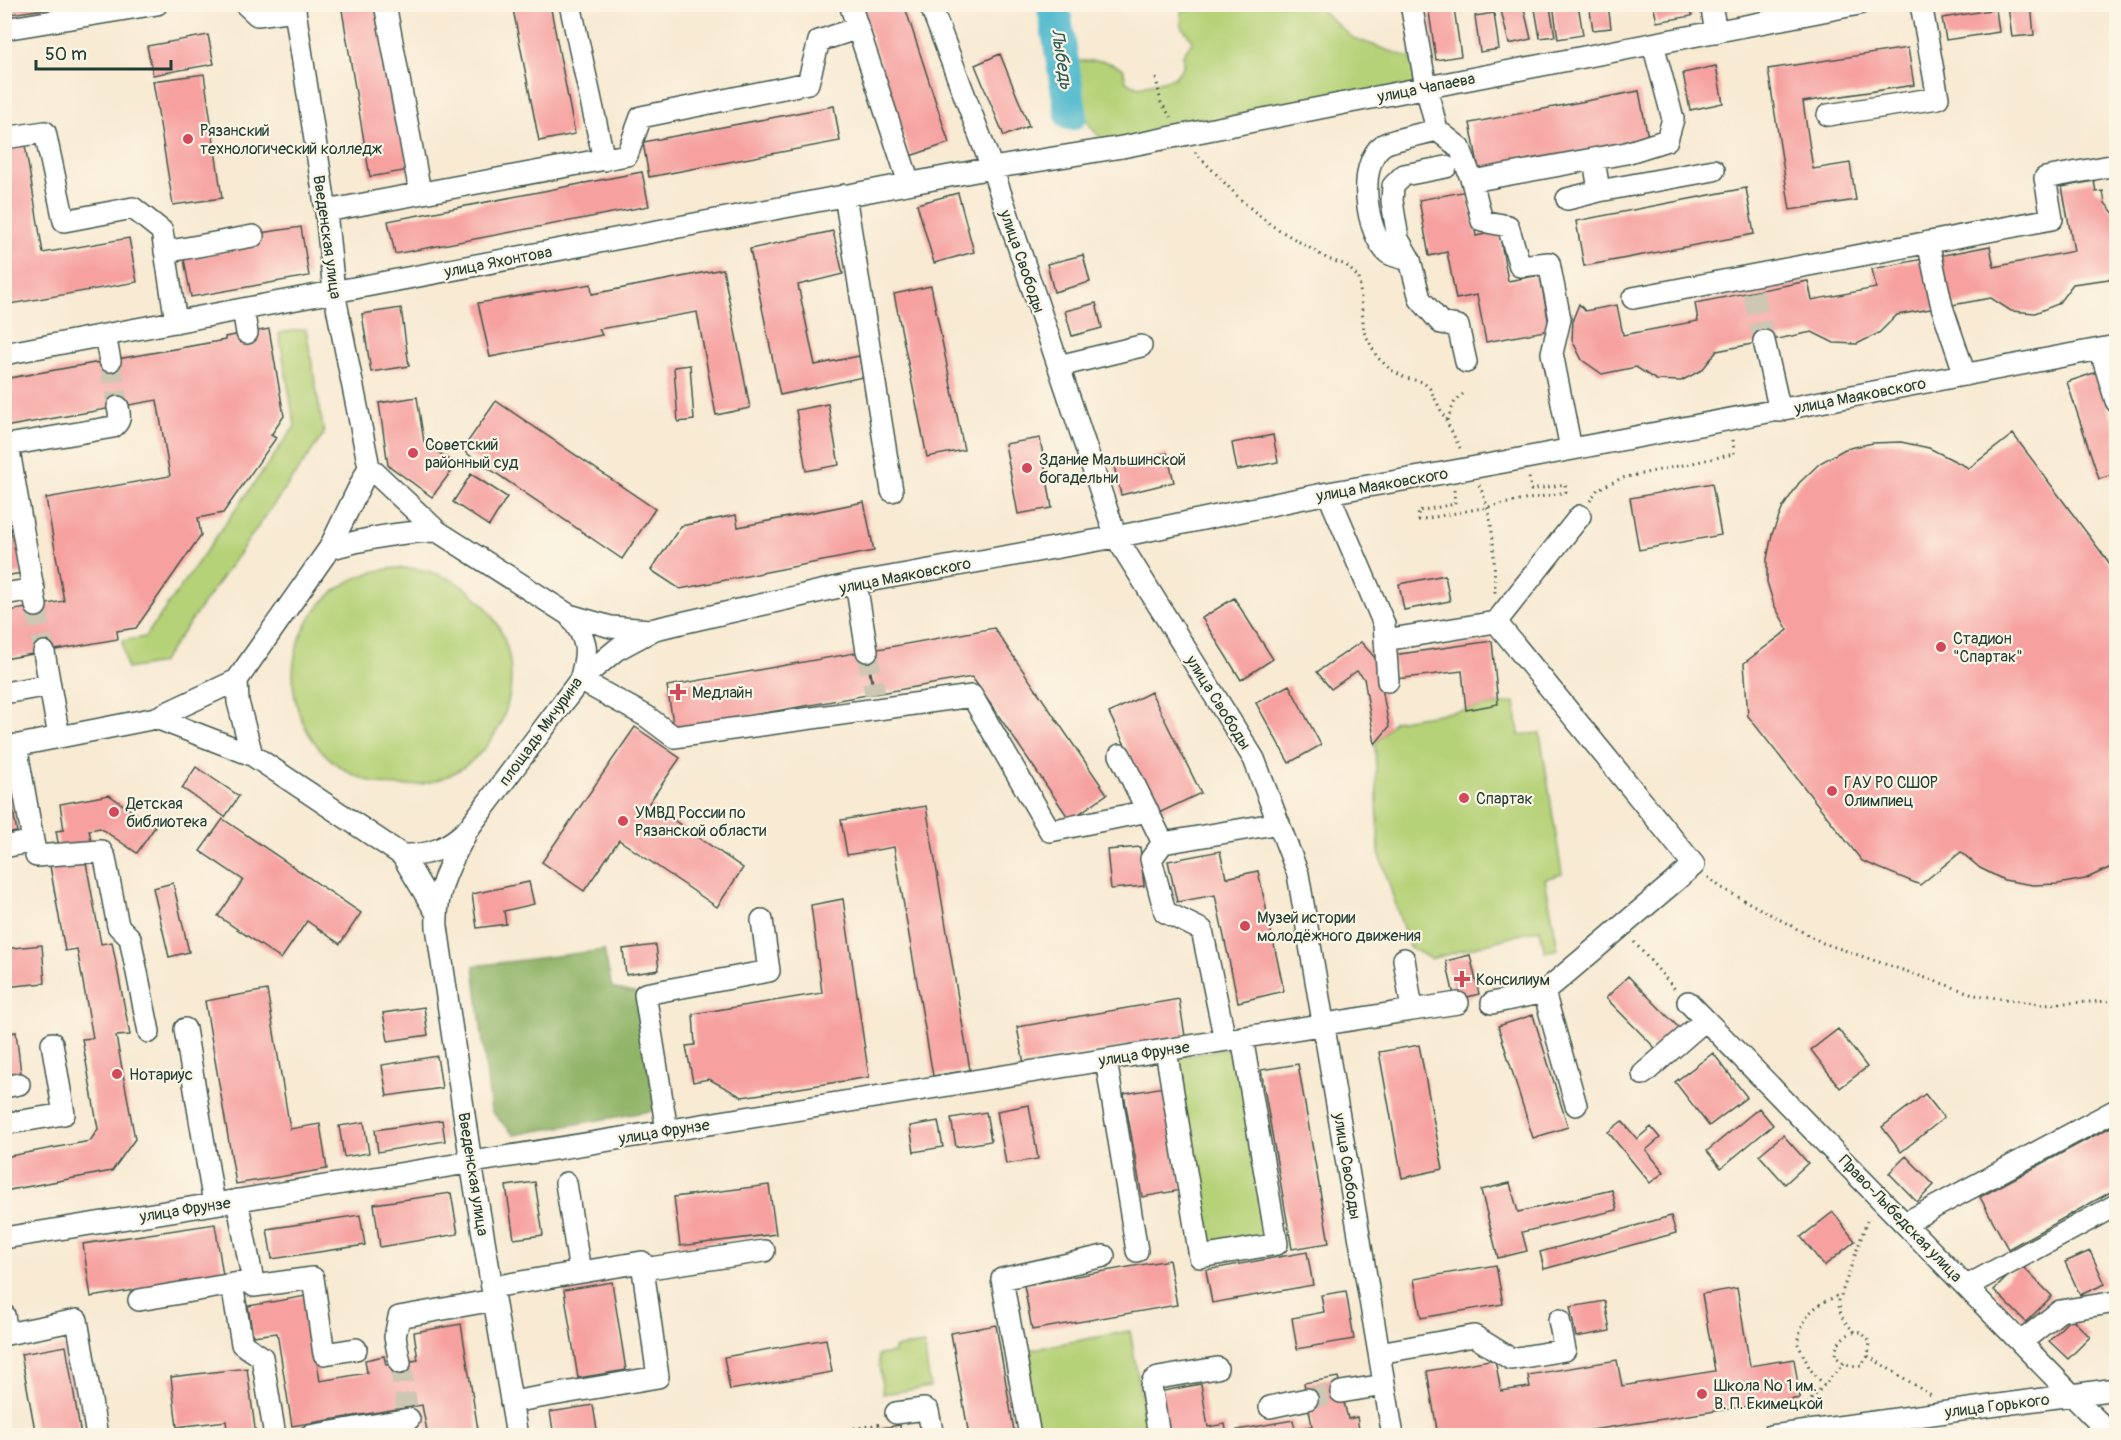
<svg xmlns="http://www.w3.org/2000/svg" width="2121" height="1440" viewBox="0 0 2121 1440" font-family="Pangolin,sans-serif">
  <style>
    .green { fill: #b6d278; stroke: #6a8856; stroke-width: 1.5 }
    .forest { fill: #90b468; stroke: #58784e; stroke-width: 1.5 }
    .lines { fill: none; stroke-linecap: round; stroke-linejoin: round }
    .river { stroke: #4fb9cd; stroke-width: 33 }
    .building { fill: #f6a1a0 }
    .minor-tunnel { stroke: #cdc7b3; stroke-width: 21; stroke-dasharray: 21 10; stroke-linecap: butt }
    .minor-casing { stroke: #40574c; stroke-width: 24 }
    .path { stroke: #40574c; stroke-width: 3; stroke-dasharray: 1.5 4.5; stroke-linecap: butt }
    .minor { stroke: #fff; stroke-width: 21 }
    .minor-bridge-casing { stroke: #40574c; stroke-width: 24; stroke-linecap: butt }
    .minor-bridge { stroke: #fff; stroke-width: 21 }
    .poi-dot { fill: #d1495b; stroke: #fcf5e5; stroke-width: 2 }
    .labels { text-anchor: middle; stroke-width: 4.5; stroke-linejoin: round; paint-order: stroke }
    .street-label { font-size: 16px; fill: #1f3d34; stroke: #fcf5e5 }
    .poi-label { font-size: 16px; fill: #1f3d34; stroke: #fcf5e5; text-anchor: start }
    .water-label { font-size: 18px; font-style: italic; fill: #2b5c5a; stroke: #fcf5e5 }
  </style>
  <rect width="100%" height="100%" fill="#fcf5e5"/>
  <filter id="ink" filterUnits="userSpaceOnUse"><feTurbulence type="fractalNoise" baseFrequency=".0167" numOctaves="2"/><feDisplacementMap in="SourceGraphic" scale="12" xChannelSelector="R" yChannelSelector="G"/><feConvolveMatrix kernelMatrix="1 2 1 2 8 2 1 2 1" color-interpolation-filters="sRGB"/></filter>
  <filter id="wash" filterUnits="userSpaceOnUse"><feTurbulence type="fractalNoise" baseFrequency=".008" numOctaves="4" result="noise"/><feDisplacementMap in="SourceGraphic" scale="24" xChannelSelector="R" yChannelSelector="G"/><feGaussianBlur stdDeviation="1.35" result="paint"/><feColorMatrix in="noise" values="0 0 0 0 0 0 0 0 0 0 0 0 0 0 0 0 0 1.4 0 .05"/><feComposite in="paint" operator="in"/></filter>
  <g filter="url(#wash)">
    <rect width="100%" height="100%" fill="#f8ead3"/>
    <path class="green" d="M1314 4 1353 38 1413 59 1419 84 1105 142C1082 122 1074 98 1072 68L1080 61H1104L1123 68 1126 82 1139 87 1174 78 1183 67V54L1193 41 1182 27 1181 11 1217 5Z
      M306 329 324 434 161 663 127 669 122 641 145 637 295 426 279 333Z
      M293 677a109 109 0 1 1 218 0a109 109 0 1 1-218 0Z
      M1515 702 1519 735 1540 733 1562 874 1545 879 1558 949 1545 952 1540 929 1431 959 1409 947 1379 852 1375 744 1394 721Z
      M1242 1046 1274 1241 1204 1253 1172 1058Z
      M1130 1331 1148 1435H1037L1022 1351Z
      M924 1344 930 1387 883 1394 878 1355 894 1353V1348Z"/>
    <path class="forest" d="M604 950 612 988 638 994 656 1110 514 1135 491 1111 474 966Z"/>
    <g class="lines">
      <path class="river" d="M1053 4 1071 114"/>
    </g>
    <g id="blocks">
      <path class="building" d="M4 4H64V6L4 15Z
        M341 4H381L409 170 370 177Z
        M512 4H550L575 134 539 141Z
        M861 4H904L949 143 910 156Z
        M1506 4H1523L1531 39 1509 44 1500 6Z
        M1553 4H1578L1583 35 1558 39Z
        M1589 4H1608L1611 28 1593 30Z
        M1653 4H1690L1692 16 1657 22Z
        M2031 4 2034 35 2012 37 2008 6Z
        M1550 7 1555 36 1540 38 1535 9Z
        M1454 8 1461 56 1436 60 1429 12Z
        M1996 9 1999 32 1946 40 1942 18Z
        M1494 13 1499 49 1480 52 1475 16Z
        M208 35 214 64 153 75 147 46Z
        M1908 48 1914 85 1803 102 1813 169 1850 163 1856 200 1790 210 1768 69Z
        M1000 54 1029 126 1004 136 975 65Z
        M1716 66 1723 103 1690 110 1683 73Z
        M204 74 222 198 173 205 153 81Z
        M1639 91 1648 138 1479 170 1470 123Z
        M834 106 840 141 649 177 643 142Z
        M25 145 43 253 129 238 137 282 10 304 4 270V149Z
        M642 172 649 206 395 254 388 221Z
        M2094 181 2096 192 2103 191 2105 203 2116 216V268L2109 279 2073 284 2058 304 2035 313 2011 311 1991 298 1897 315 1879 333 1857 344 1834 343 1812 332 1717 351 1702 370 1681 381 1656 380 1636 367 1602 374 1582 360 1572 340 1573 319 1579 304 1585 311 1617 305 1623 335 1698 321 1695 303 1808 281 1812 300 1876 288 1872 269 1990 246 1994 267 2074 251 2062 187Z
        M1746 188 1754 234 1584 266 1576 221Z
        M1467 191 1476 236 1499 231 1508 281 1540 275 1550 330 1486 342 1477 295 1456 299 1447 252 1429 256 1419 200Z
        M958 193 974 252 934 263 917 204Z
        M301 227 309 276 191 297 184 259 255 246 253 234Z
        M833 231 843 274 798 285 815 365 859 356 863 377 780 395 750 249Z
        M1083 255 1090 282 1054 292 1047 264Z
        M723 269 750 408 716 415 697 312 599 329 602 335 490 357 478 303 591 284 592 294Z
        M931 286 964 450 927 457 894 294Z
        M1096 303 1102 328 1072 336 1065 311Z
        M401 308 409 366 371 372 362 314Z
        M269 329 284 416 271 435 276 438 223 513 198 518 201 535 136 628 117 631 118 639 4 659V612L64 601 46 498 170 476 157 400 4 427V379L225 340V337Z
        M690 365 694 420 678 422 674 367Z
        M2097 372 2116 431V474L2099 479 2067 382Z
        M417 397 424 442 456 465 432 497 388 465 379 403Z
        M496 401 655 509 622 559 462 450Z
        M828 404 839 465 806 471 796 410Z
        M2013 434 2116 572V861L2109 868 2085 879 2058 884 2033 885 2004 880 1980 868 1961 852 1920 885 1862 861 1748 716 1744 663 1788 630 1774 605 1767 582V559L1772 534 1783 507 1799 483 1820 463 1845 449 1873 443 1901 442 1929 448 1969 468Z
        M1273 435 1278 462 1237 470 1232 443Z
        M1040 438 1052 508 1018 514 1005 444Z
        M1167 453 1174 482 1121 495 1114 466Z
        M471 474 507 497 489 526 453 502Z
        M1712 483 1721 535 1639 550 1630 498Z
        M864 502 874 551 680 589 651 570 681 526 736 515 738 527Z
        M16 528 23 573 4 576V530Z
        M1445 575 1450 601 1404 610 1399 584Z
        M1234 598 1273 659 1241 680 1202 618Z
        M994 628 1107 794 1070 820 972 677 875 694 867 651Z
        M1492 641 1498 704 1466 710 1462 671 1396 679 1393 655Z
        M1361 642 1377 660 1389 727 1375 744 1364 678 1357 671 1331 689 1317 672Z
        M866 651 873 694 674 729 667 686Z
        M1289 685 1321 745 1289 763 1256 703Z
        M1151 692 1201 793 1159 813 1109 713Z
        M635 727 680 758 649 803 743 868 717 907 619 840 584 891 542 862Z
        M196 767 239 796 225 817 182 788Z
        M10 794 17 832 4 834V795Z
        M109 795 155 827 137 853 100 828 89 830 92 844 83 846 101 944 112 942 130 1035 116 1036 135 1139 112 1171 4 1191V1157L90 1141 98 1129 82 1039 93 1038 77 949 65 951 50 866 62 864 56 831 64 830 60 804Z
        M926 806 970 1070 933 1076 894 847 847 855 841 820Z
        M223 819 361 913 340 944 307 921 281 959 218 916 243 880 200 851Z
        M1140 847 1144 886 1111 889 1107 850Z
        M1220 851 1226 878 1258 871 1284 991 1238 1002 1215 895 1177 902 1168 861Z
        M529 882 534 904 504 911 506 924 477 928 472 894Z
        M173 883 189 952 169 957 153 888Z
        M843 899 869 1077 742 1097 709 1079 693 1082 686 1046 695 1045 693 1014 822 993 811 905Z
        M42 945 45 983 4 987V949Z
        M656 945 659 970 626 975 623 949Z
        M1470 955 1479 994 1455 1000 1446 961Z
        M1628 976 1680 1029 1658 1051 1606 998Z
        M267 990 290 1129 320 1124 327 1169 236 1184 205 1001Z
        M1179 999 1185 1036 1024 1064 1017 1027Z
        M424 1007 428 1035 388 1041 383 1013Z
        M1533 1015 1568 1127 1533 1138 1498 1026Z
        M1838 1029 1867 1067 1840 1088 1811 1050Z
        M16 1032 21 1073 5 1075V1034Z
        M1419 1045 1443 1169 1402 1178 1379 1052Z
        M1713 1053 1747 1097 1709 1126 1675 1082Z
        M437 1056 442 1088 387 1096 382 1065Z
        M1298 1064 1329 1243 1292 1249 1261 1070Z
        M1164 1087 1182 1190 1142 1197 1124 1094Z
        M1925 1094 1944 1118 1901 1152 1882 1127Z
        M1029 1105 1038 1159 1006 1164 997 1111Z
        M1759 1108 1773 1125 1721 1168 1707 1151Z
        M986 1112 991 1141 956 1147 951 1118Z
        M442 1120 445 1141 378 1152 375 1130Z
        M938 1121 943 1147 914 1152 910 1126Z
        M1622 1121 1637 1139 1651 1127 1660 1138 1646 1150 1664 1172 1650 1183 1608 1132Z
        M364 1122 369 1153 344 1157 339 1126Z
        M2116 1124V1189L2008 1249 1980 1197Z
        M1783 1135 1808 1163 1785 1184 1759 1155Z
        M1906 1156 1934 1185 1917 1202 1889 1173Z
        M535 1182 543 1235 514 1239 506 1186Z
        M1510 1183 1518 1212 1612 1190 1617 1210 1522 1232 1527 1251 1498 1258 1481 1190Z
        M769 1185 776 1234 680 1246 674 1197Z
        M451 1193 458 1234 380 1247 374 1204Z
        M1833 1212 1855 1241 1824 1266 1801 1237Z
        M360 1215 365 1245 272 1259 267 1229Z
        M1671 1216 1676 1233 1544 1269 1540 1252Z
        M215 1224 223 1276 91 1297 83 1244Z
        M2090 1251 2105 1284 2080 1295 2065 1262Z
        M1307 1252 1313 1285 1212 1303 1206 1270Z
        M1169 1260 1177 1305 1032 1330 1024 1285Z
        M2020 1264 2052 1296 2026 1322 1994 1290Z
        M1496 1265 1503 1304 1421 1318 1414 1279Z
        M612 1282 626 1370 578 1378 564 1290Z
        M1737 1288 1750 1366 1794 1359 1800 1398 1553 1436H1438L1427 1371 1495 1359 1501 1391 1530 1387 1528 1375 1617 1360 1622 1386 1715 1371 1702 1294Z
        M1346 1291 1354 1339 1297 1349 1292 1318 1324 1312 1321 1295Z
        M306 1296 320 1381 367 1373 365 1360 384 1356 386 1365 418 1360 414 1332 461 1324 479 1436H428L422 1405 292 1426 277 1333 253 1336 248 1306Z
        M1605 1301 1610 1331 1576 1337 1570 1307Z
        M2071 1318 2090 1337 2068 1359 2049 1341Z
        M996 1325 1015 1436H969L951 1333Z
        M826 1339 832 1372 730 1390 724 1357Z
        M66 1346 81 1436H36L21 1354Z
        M247 1368 256 1436H228L226 1421 177 1427 171 1377Z
        M1338 1377 1348 1419 1357 1417 1360 1436H1238L1237 1430 1293 1420 1295 1429 1312 1426 1304 1383Z
        M1201 1384 1208 1427 1225 1424 1227 1436H1165L1158 1392Z
        M593 1405 598 1436H554L550 1412Z
        M900 1425 901 1436H854L853 1432Z"/>
    </g>
  </g>
  <g filter="url(#ink)">
    <use href="#blocks" fill-opacity="0" stroke="#40574c" stroke-width="1.5"/>
    <g class="lines">
      <path class="minor-tunnel" d="M1753 292 1764 341
        M110 361 118 407
        M36 606 44 652
        M867 651 875 694
        M400 1363 407 1407
        M1307 1399 1341 1392"/>
      <defs>
        <path id="minor" d="M245 4 257 15 295 10
          M385 4 420 192
          M570 4 604 160
          M850 4 909 183
          M930 4 992 168 1116 537 1254 759 1298 874 1393 1436
          M1411 4 1426 87 1437 130 1460 148 1472 181 1626 153 1667 140 1673 119 1653 44
          M1711 4 1716 32
          M4 29 157 4
          M1340 104 1859 4
          M1828 115 1938 98 1921 4
          M1437 130C1427 133 1390 140 1383 145 1356 164 1366 234 1388 253 1393 257 1403 258 1410 260L1420 299 1441 323 1458 326 1466 362
          M4 138 45 132 64 221 133 208 162 231 176 322
          M1472 181 1482 221 1508 226 1520 266 1549 263 1560 319 1552 353 1571 449
          M1599 191 1714 170
          M845 195 892 491
          M1567 199 1599 191 1594 159
          M326 211 627 155 641 117 808 83 819 41 858 28
          M1928 242 1942 307 1965 375
          M165 252 253 236
          M1410 260 1398 239 1392 201 1393 186 1404 175 1446 167
          M1633 298 2052 219 2045 178 2116 165
          M243 309 247 333
          M105 335 110 361
          M1764 341 1780 411
          M2100 349 2116 401
          M4 354 992 168 1122 147
          M1059 366 1141 346
          M1509 461 2116 346
          M1328 493 1384 624 1388 681
          M329 549C366 538 400 532 437 531
          M856 583 867 651
          M4 594 34 589
          M36 606 8 445 113 427C121 421 120 416 118 407
          M569 615 611 627 650 630
          M1385 640 1496 622 1580 516
          M44 652 59 737
          M580 680 616 650 655 629 856 583 1116 537 1328 493 1443 473
          M580 680 646 716 674 737 972 696 1050 831 1148 811
          M4 693 50 685
          M156 718 252 755 402 855C430 856 448 848 468 829L580 680C589 649 588 640 569 615L437 531 369 467
          M4 748 156 718 237 680
          M252 755 238 702 237 680 329 549 369 467 334 292 326 211 294 4
          M1120 755 1163 843 1279 823
          M465 835C449 865 435 892 437 927L471 1163 517 1436
          M33 841 36 856 101 851 105 858 118 926 130 938 149 1032
          M1163 843 1151 859 1165 912 1202 930 1225 1040
          M4 847 33 841 16 745
          M402 855 436 912
          M1544 992 1576 1105
          M1688 1002 2112 1436
          M1492 1003 1544 992 1694 865 1496 622
          M1412 1010 1458 1003
          M185 1029 214 1204
          M1166 1050 1200 1257 1277 1244 1242 1037
          M1106 1060 1137 1251
          M1643 1074 1705 1020
          M4 1087 19 1084
          M4 1124 64 1114 52 1043
          M667 1131 645 994 769 971 762 920
          M566 1183 580 1272
          M237 1200 254 1286 313 1278 324 1354 356 1349
          M1905 1223 2116 1110
          M4 1238 1412 1010 1404 959
          M643 1269 764 1251
          M232 1284 242 1344 262 1357 275 1436
          M1967 1286 2116 1205
          M492 1287 642 1262 658 1377 511 1402
          M139 1300 245 1282
          M4 1315 7 1334 77 1320 97 1436
          M2021 1342 2060 1311 2116 1302
          M1379 1353 1474 1336 1511 1359 1565 1350 1559 1320
          M400 1363 395 1337 399 1317 494 1300
          M1341 1392 1384 1385
          M1270 1407 1307 1399
          M896 1413 924 1409 928 1411 933 1436
          M309 1436 409 1419
          M1030 1436 1002 1279 1104 1256
          M1159 1436 1151 1386 1153 1381 1158 1378 1217 1368
          M1771 1436 2116 1389"/>
      </defs>
      <use href="#minor" class="minor-casing"/>
      <path class="path" d="M1156 78 1161 103 1171 117
        M1195 152 1243 202 1271 225 1328 259 1346 265 1359 278 1364 332 1377 357 1391 370 1406 378 1423 382 1430 389 1462 452
        M1447 420 1455 401 1463 394
        M1479 485C1495 517 1494 557 1495 593
        M1454 490 1455 504 1418 511 1419 520 1566 492 1565 484 1531 490 1529 477
        M1590 501 1598 489 1622 478 1734 454 1733 439
        M1708 877 1720 887 1823 943 1976 995 2041 1004 2116 1001
        M1634 942 1675 989
        M1853 1332H1861L1870 1342 1868 1356 1861 1366C1849 1366 1842 1364 1835 1355 1837 1342 1841 1338 1853 1332Z
        M1855 1332C1844 1322 1839 1316 1839 1301L1867 1221
        M1868 1356 1931 1395
        M1824 1385 1810 1369 1797 1342C1806 1311 1812 1307 1841 1294
        M1799 1413 1844 1363
        M850 1436 849 1429 882 1424"/>
      <use href="#minor" class="minor"/>
      <defs>
        <path id="minor-bridge" d="M1122 147 1340 104
          M1443 473 1509 461"/>
      </defs>
      <use href="#minor-bridge" class="minor-bridge-casing"/>
      <use href="#minor-bridge" class="minor-bridge"/>
    </g>
  </g>
  <g class="poi-dot">
    <circle cx="188" cy="139" r="6"/>
    <circle cx="413" cy="453" r="6"/>
    <circle cx="1027" cy="468" r="6"/>
    <circle cx="1941" cy="647" r="6"/>
    <path d="M675 683h6v6h6v6h-6v6h-6v-6h-6v-6h6z"/>
    <circle cx="1832" cy="791" r="6"/>
    <circle cx="1464" cy="798" r="6"/>
    <circle cx="114" cy="812" r="6"/>
    <circle cx="623" cy="821" r="6"/>
    <circle cx="1245" cy="926" r="6"/>
    <path d="M1459 970h6v6h6v6h-6v6h-6v-6h-6v-6h6z"/>
    <circle cx="117" cy="1074" r="6"/>
    <circle cx="1702" cy="1394" r="6"/>
  </g>
  <g class="labels">
    <g class="street-label">
      <text transform="translate(1426 87) rotate(-11)" y="6">улица Чапаева</text>
      <text transform="translate(328 237) rotate(82)" y="6">Введенская улица</text>
      <text transform="translate(498 261) rotate(-11)" y="6">улица Яхонтова</text>
      <text transform="translate(1023 261) rotate(71)" y="6">улица Свободы</text>
      <text transform="translate(1860 395) rotate(-11)" y="6">улица Маяковского</text>
      <text transform="translate(1382 484) rotate(-10)" y="6">улица Маяковского</text>
      <text transform="translate(905 575) rotate(-11)" y="6">улица Маяковского</text>
      <text transform="translate(1219 702) rotate(58)" y="6">улица Свободы</text>
      <text transform="translate(540 731) rotate(-54)" y="6">площадь Мичурина</text>
      <text transform="translate(1144 1053) rotate(-9)" y="6">улица Фрунзе</text>
      <text transform="translate(664 1131) rotate(-9)" y="6">улица Фрунзе</text>
      <text transform="translate(1348 1166) rotate(81)" y="6">улица Свободы</text>
      <text transform="translate(474 1174) rotate(81)" y="6">Введенская улица</text>
      <text transform="translate(185 1209) rotate(-9)" y="6">улица Фрунзе</text>
      <text transform="translate(1901 1218) rotate(46)" y="6">Право-Лыбедская улица</text>
      <text transform="translate(1997 1405) rotate(-7)" y="6">улица Горького</text>
    </g>
    <g class="poi-label">
      <text x="200" y="136">Рязанский<tspan x="200" dy="18">технологический колледж</tspan></text>
      <text x="425" y="450">Советский<tspan x="425" dy="18">районный суд</tspan></text>
      <text x="1039" y="465">Здание Мальшинской<tspan x="1039" dy="18">богадельни</tspan></text>
      <text x="1953" y="644">Стадион<tspan x="1953" dy="18">"Спартак"</tspan></text>
      <text x="692" y="698">Медлайн</text>
      <text x="1844" y="788">ГАУ РО СШОР<tspan x="1844" dy="18">Олимпиец</tspan></text>
      <text x="1476" y="804">Спартак</text>
      <text x="126" y="809">Детская<tspan x="126" dy="18">библиотека</tspan></text>
      <text x="635" y="818">УМВД России по<tspan x="635" dy="18">Рязанской области</tspan></text>
      <text x="1257" y="923">Музей истории<tspan x="1257" dy="18">молодёжного движения</tspan></text>
      <text x="1476" y="985">Консилиум</text>
      <text x="129" y="1080">Нотариус</text>
      <text x="1714" y="1391">Школа № 1 им.<tspan x="1714" dy="18">В. П. Екимецкой</tspan></text>
    </g>
    <g class="water-label">
      <text transform="translate(1062 59) rotate(81)" y="6">Лыбедь</text>
    </g>
  </g>
  <rect width="2121" height="1440" fill="none" stroke="#fcf5e5" stroke-width="24"/>
  <path d="M36 60v9h135v-9" fill="none" stroke="#1f3d34" stroke-width="3"/>
  <text x="45" y="60" font-size="18" fill="#1f3d34" stroke="#fcf5e5" stroke-width="4.5" paint-order="stroke">50 m</text>
</svg>
